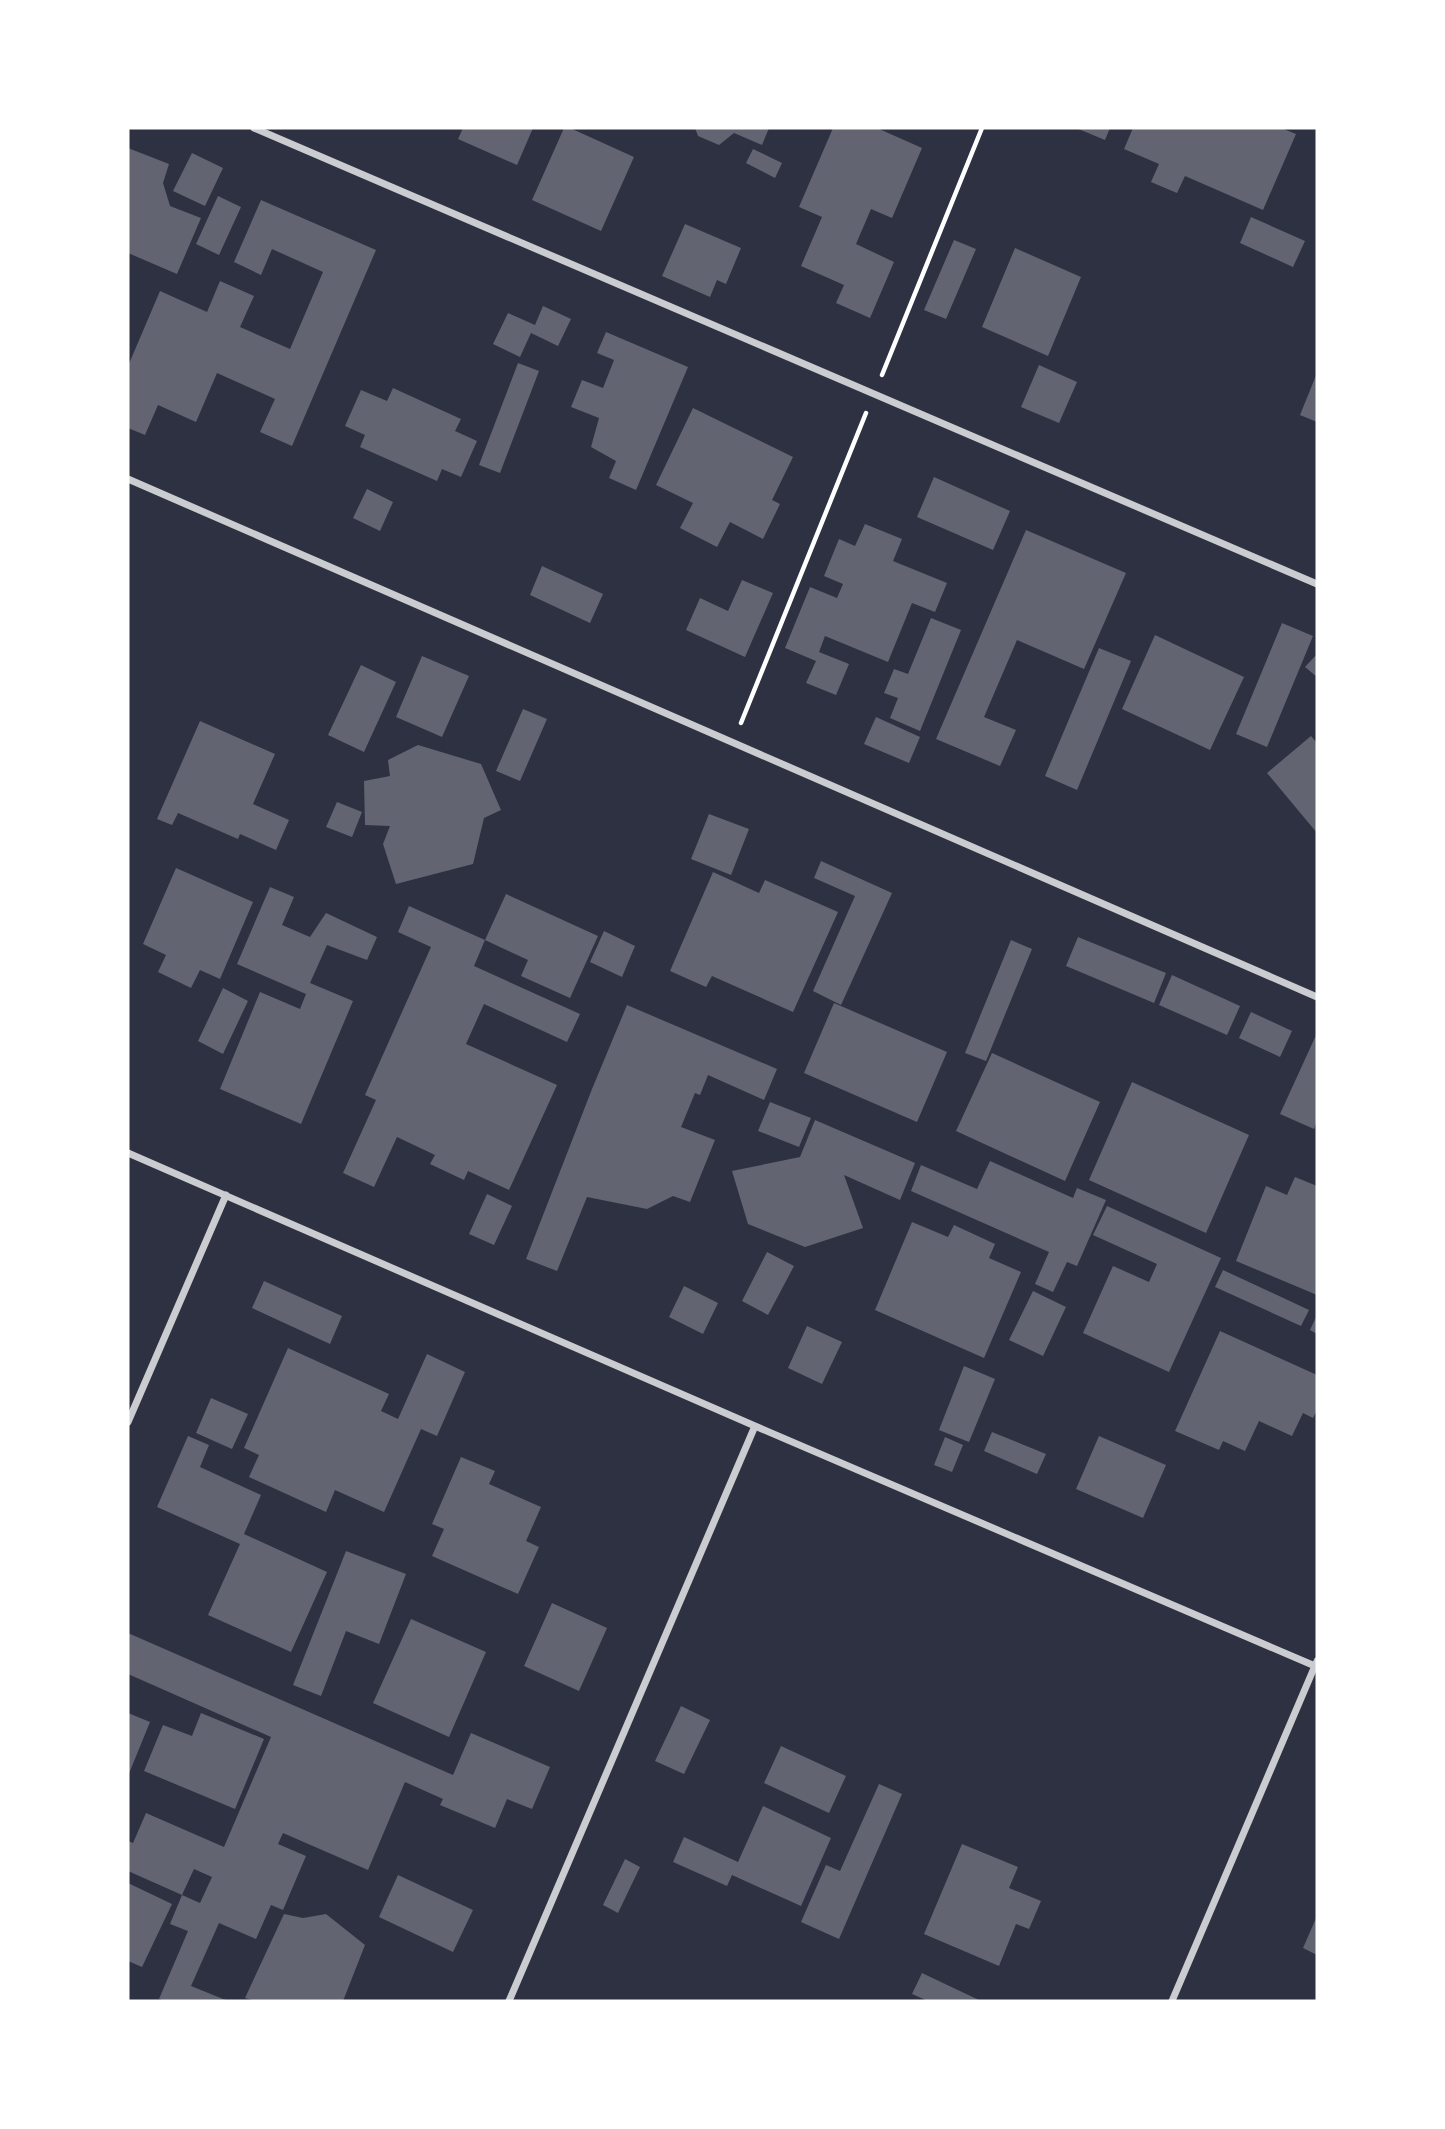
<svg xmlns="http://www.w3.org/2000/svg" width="1445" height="2129" viewBox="0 0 1445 2129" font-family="Bitter,serif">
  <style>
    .building { fill: #626471 }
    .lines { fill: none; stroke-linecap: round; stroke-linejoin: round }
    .path { stroke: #fff; stroke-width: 4.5 }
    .minor { stroke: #caccd0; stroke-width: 7 }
  </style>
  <rect width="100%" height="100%" fill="#2d3142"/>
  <path class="building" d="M463 128H533L517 165 458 139Z
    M564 128H570L634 157 601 231 532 200Z
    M695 128H769L762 145 734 133 719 145 698 136Z
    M833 128H877L922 148 892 218 871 209 856 244 894 262 870 318 836 303 844 285 801 266 822 217 799 207Z
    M1076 128H1110L1105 140Z
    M1133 128H1281L1296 134 1263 210 1185 176 1177 193 1151 182 1159 164 1124 149Z
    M128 148 169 164 163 183 170 206 201 218 177 274 128 253Z
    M753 149 782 163 775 178 746 163Z
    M192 153 223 168 205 206 173 191Z
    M218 196 241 207 219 255 196 244Z
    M261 200 376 250 292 446 260 432 275 399 217 373 196 422 158 405 145 435 128 428V366L160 291 207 312 220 281 254 296 240 327 290 349 323 272 272 249 261 275 234 262Z
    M1251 217 1305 241 1293 267 1240 243Z
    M685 224 741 248 726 284 717 280 710 297 662 276Z
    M954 240 976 249 946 319 924 310Z
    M1015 248 1081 277 1048 356 982 327Z
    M543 306 571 319 558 346 531 333 520 357 493 344 508 313 535 325Z
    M606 332 688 367 636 490 609 478 616 461 591 447 599 418 571 407 582 380 603 388 614 360 597 353Z
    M518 363 539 371 500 473 479 465Z
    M1039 365 1077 382 1059 423 1021 407Z
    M1317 373V422L1300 415Z
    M393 388 461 419 455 431 477 441 461 477 442 469 437 481 360 447 365 435 345 426 361 390 387 401Z
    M693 408 793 457 772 500 780 504 763 539 730 522 717 547 680 528 693 503 656 485Z
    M934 477 1010 511 993 550 917 517Z
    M367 489 393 502 380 531 353 518Z
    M865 524 902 539 893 561 947 583 935 612 912 603 888 662 825 636 819 652 849 664 836 695 806 683 816 661 785 648 810 587 837 598 843 584 824 576 839 539 855 546Z
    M1026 530 1126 573 1084 669 1017 640 984 717 1016 730 1000 766 936 739Z
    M542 566 603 594 590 623 530 595Z
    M742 580 773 593 745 657 686 630 700 598 728 611Z
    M931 618 961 630 920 731 890 718 898 698 884 693 894 669 908 674Z
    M1282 623 1313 636 1267 747 1236 734Z
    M1155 635 1244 677 1210 750 1122 709Z
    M1099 648 1131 661 1077 790 1045 776Z
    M1317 654V677L1305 667Z
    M422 656 469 676 442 737 396 717Z
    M361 665 396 682 364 752 328 735Z
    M523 709 547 719 520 781 496 771Z
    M876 717 920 737 909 763 864 744Z
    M200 721 275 754 253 804 289 820 276 850 240 834 238 839 178 813 172 825 157 819Z
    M1311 736 1317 743V833L1267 773Z
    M418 745 481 764 501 810 484 818 473 864 396 884 383 844 390 826 365 825 364 781 390 776 388 760Z
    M337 802 362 812 352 837 326 827Z
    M709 814 749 829 731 875 691 859Z
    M821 861 892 893 841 1005 813 991 855 896 814 878Z
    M176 868 253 902 220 979 200 970 191 988 158 972 166 955 143 944Z
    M713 872 759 893 765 880 838 912 793 1012 712 976 706 987 670 971Z
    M270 887 294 897 282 925 310 937 326 913 377 937 367 960 327 945 310 983 353 1001 301 1124 220 1089 260 992 300 1009 306 994 237 964Z
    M506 894 598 936 570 998 521 976 528 960 485 940Z
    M409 906 485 940 474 966 580 1014 567 1042 484 1004 466 1044 557 1085 509 1190 468 1171 464 1180 430 1164 435 1155 397 1137 374 1187 343 1173 376 1100 365 1095 431 947 398 932Z
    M604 931 635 946 622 977 590 962Z
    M1078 937 1166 973 1154 1003 1066 966Z
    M1011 940 1032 949 986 1061 965 1053Z
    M1172 975 1240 1006 1227 1035 1159 1005Z
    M223 988 248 1001 223 1054 198 1041Z
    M834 1003 947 1052 917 1122 804 1073Z
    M627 1005 777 1069 764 1100 708 1075 700 1095 695 1093 681 1127 715 1140 690 1202 673 1196 647 1209 587 1197 557 1271 526 1259 592 1089Z
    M1251 1012 1292 1031 1280 1057 1239 1038Z
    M1317 1033V1121L1314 1129 1280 1114Z
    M992 1053 1100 1102 1065 1181 956 1131Z
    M1132 1082 1249 1135 1206 1233 1089 1180Z
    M770 1102 811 1118 799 1147 758 1131Z
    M815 1120 915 1163 900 1200 844 1175 863 1228 805 1247 748 1224 732 1171 800 1157Z
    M990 1161 1073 1198 1077 1188 1106 1200 1077 1266 1067 1262 1053 1292 1035 1284 1049 1252 911 1191 921 1165 977 1189Z
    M1295 1177 1317 1186V1295L1236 1261 1266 1186 1287 1195Z
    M487 1194 512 1206 494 1245 469 1234Z
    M1107 1206 1221 1258 1169 1372 1083 1333 1113 1266 1149 1282 1157 1264 1093 1235Z
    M912 1222 948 1237 954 1225 995 1244 989 1258 1021 1272 984 1358 875 1310Z
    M767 1252 794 1266 768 1315 742 1301Z
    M1223 1270 1309 1310 1301 1326 1215 1287Z
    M264 1281 342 1316 330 1344 252 1308Z
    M684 1286 718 1303 703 1334 669 1317Z
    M1033 1291 1066 1307 1043 1356 1009 1340Z
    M1317 1315V1334L1310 1330Z
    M807 1326 842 1342 822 1384 788 1368Z
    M1220 1331 1317 1375V1410L1313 1418 1303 1413 1292 1436 1259 1421 1245 1451 1223 1441 1219 1450 1175 1431Z
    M288 1348 389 1394 381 1411 398 1419 427 1354 465 1372 437 1436 421 1429 384 1512 335 1490 326 1512 249 1477 259 1455 244 1448Z
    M964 1366 995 1379 969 1442 939 1430Z
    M211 1398 248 1414 232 1449 196 1433Z
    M992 1432 1046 1454 1037 1474 984 1451Z
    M188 1436 209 1445 200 1467 261 1495 244 1534 327 1572 291 1652 208 1615 240 1544 157 1507Z
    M1099 1436 1166 1465 1143 1518 1076 1489Z
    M945 1437 963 1445 952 1472 934 1465Z
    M461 1457 495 1471 489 1484 541 1507 526 1541 539 1547 518 1594 432 1556 444 1529 432 1524Z
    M346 1551 406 1574 379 1644 346 1631 321 1696 293 1685Z
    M552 1603 607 1628 579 1691 524 1666Z
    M411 1619 486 1652 449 1737 373 1703Z
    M128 1633 453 1775 471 1733 550 1767 532 1809 507 1799 495 1828 440 1805 443 1799 405 1782 368 1870 283 1833 278 1844 306 1856 283 1910 271 1905 256 1939 219 1923 191 1986 228 2001H165L159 1999 188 1931 170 1924 182 1895 200 1903 212 1877 194 1869 182 1895 128 1871V1841L133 1843 146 1813 224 1847 271 1737 128 1674Z
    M681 1706 710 1720 684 1774 655 1761Z
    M128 1713 150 1722 128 1776Z
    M201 1713 264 1739 235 1809 144 1771 163 1725 192 1736Z
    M781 1746 846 1776 829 1813 764 1783Z
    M879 1784 902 1794 839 1939 801 1922 826 1865 840 1871Z
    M763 1806 831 1838 801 1906 732 1875 727 1886 673 1862 684 1837 738 1862Z
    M962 1844 1018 1867 1009 1888 1041 1901 1029 1929 1016 1924 999 1966 924 1934Z
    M625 1859 640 1867 618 1913 603 1905Z
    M398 1875 473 1910 453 1952 379 1917Z
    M128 1883 172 1904 142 1967 128 1961Z
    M284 1914 303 1918 326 1914 365 1945 343 2001H256L245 1998Z
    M1317 1916V1955L1303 1948Z
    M922 1973 981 2001H928L912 1994Z"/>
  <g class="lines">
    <path class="path" d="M882 375 982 128
      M741 723 866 413"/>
    <path class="minor" d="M254 128 1317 584
      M128 479 1317 997
      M128 1153 755 1426 1315 1666
      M128 1422 226 1195
      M509 2001 755 1426
      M1172 2001 1317 1661"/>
  </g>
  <rect width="1445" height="2129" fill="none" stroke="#ffffff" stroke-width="259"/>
</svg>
